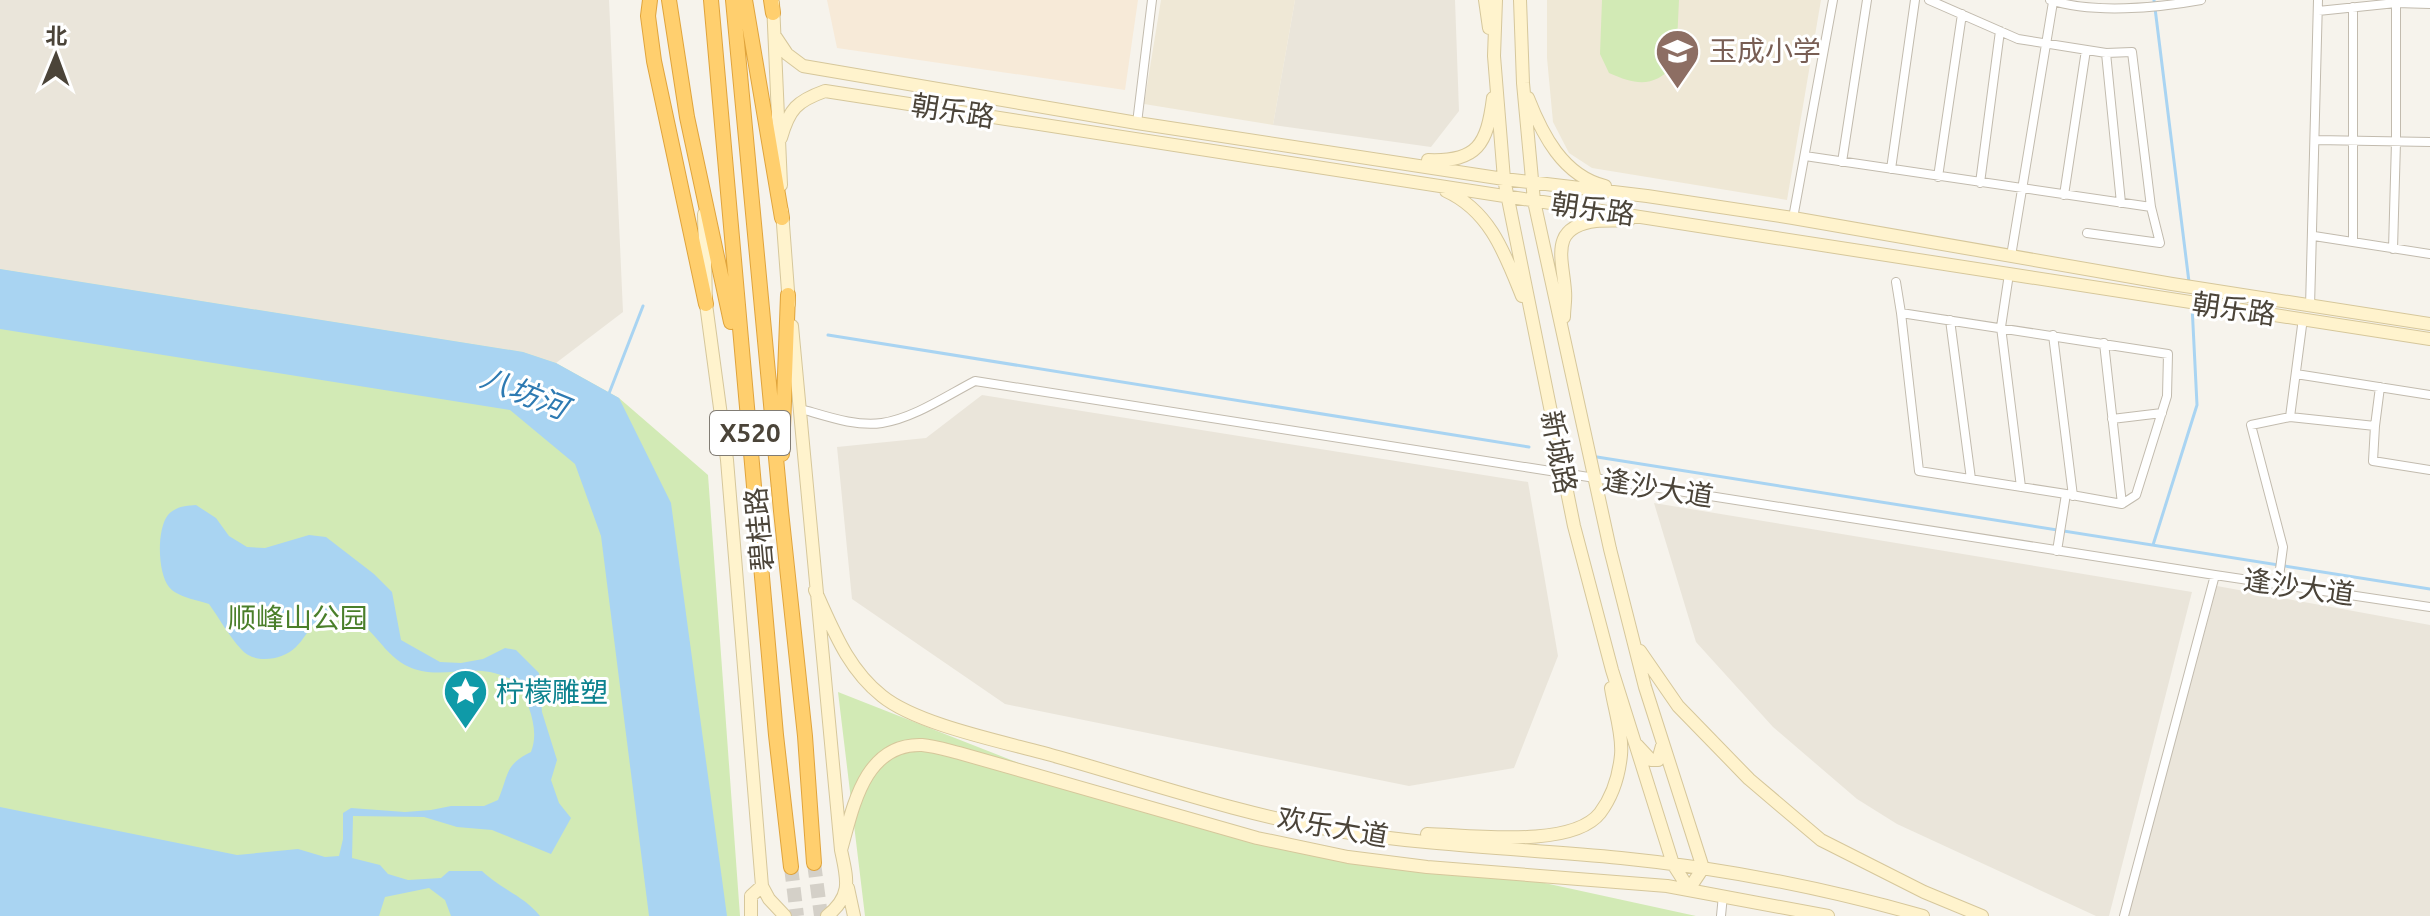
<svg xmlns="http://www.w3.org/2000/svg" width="2430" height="916" viewBox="0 0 2430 916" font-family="Ubuntu,'Noto Sans SC',sans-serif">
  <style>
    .residential { fill: #eae5da }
    .commercial { fill: #f7ead8 }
    .education { fill: #efe8d6 }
    .green { fill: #d2eab5 }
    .water { fill: #a9d4f2 }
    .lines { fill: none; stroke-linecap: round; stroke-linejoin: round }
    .stream { stroke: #a9d4f2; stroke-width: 3 }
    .highway-tunnel { stroke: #d4d0c8; stroke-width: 14; stroke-dasharray: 14 7; stroke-linecap: butt }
    .street-casing { stroke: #c2bbae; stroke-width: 10 }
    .secondary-casing { stroke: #d6c79b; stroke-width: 14 }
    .highway-casing { stroke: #e0a43c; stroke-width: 16 }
    .street { stroke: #fff; stroke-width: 8 }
    .secondary { stroke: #fff3cd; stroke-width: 12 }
    .highway { stroke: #ffcf6e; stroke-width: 14 }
    .labels { text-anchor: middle; stroke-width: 6; stroke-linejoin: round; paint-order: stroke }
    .shield { fill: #fff; stroke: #817c74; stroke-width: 2 }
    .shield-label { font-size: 26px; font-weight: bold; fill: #4b4439 }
    .education-label { font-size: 28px; fill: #785e54; stroke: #fff; text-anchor: start }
    .street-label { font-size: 28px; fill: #4b4439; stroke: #fff }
    .park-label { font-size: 28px; fill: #4a7f2a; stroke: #fff }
    .culture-label { font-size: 28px; fill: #0d838f; stroke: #fff; text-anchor: start }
    .water-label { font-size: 30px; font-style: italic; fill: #2e7ab2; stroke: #fff }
  </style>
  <rect width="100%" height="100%" fill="#f6f3ec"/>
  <path class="residential" d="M0 0H609L623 312 556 363 523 352 0 269Z
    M1295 0H1455L1459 111 1431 147 1273 125Z
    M982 395 1528 482 1558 656 1514 768 1409 786 1005 704 852 599 837 447 926 438Z
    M1654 503 2192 592 2109 916H2096L1897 824 1857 799 1773 727 1696 642Z
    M2217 586 2430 625V916H2128Z"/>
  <path class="commercial" d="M827 0H1138L1125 90 837 48Z"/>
  <path class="education" d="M1161 0H1295L1273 125 1144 104Z
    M1547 0H1821L1787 200 1592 168 1569 153 1553 122 1547 58Z"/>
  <path class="green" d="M1602 0H1679L1676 64C1654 87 1638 86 1609 73L1600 54Z
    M0 269 523 352 556 363 619 398 708 475 740 916H0Z
    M838 692 1141 811 1353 863 1540 882 1696 916H865Z"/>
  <path class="water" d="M0 269 523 352 556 363 619 398 671 503 727 916H649L601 536 575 464 510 410 0 329Z
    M196 505 216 518 229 536 247 547 265 548 309 535 326 537 374 574 392 592 401 640 440 662 461 663 483 659 505 648 516 650 539 673 542 712 557 760 551 780 559 803 571 818 551 854 492 830 457 827 424 817 353 816 352 858 380 865 388 874 408 880 441 878 449 871H482C502 890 523 895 540 916H451L445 900 429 888 385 897 379 916H0V807L237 855 298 849 325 857 339 856 343 839V813L351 808 405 812 431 810 451 806H484L498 800C509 775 504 765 531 752 540 729 528 705 519 682 510 679 500 674 490 672 461 667 433 680 405 665 381 652 371 621 344 616 314 610 312 631 296 647 283 660 254 665 241 649 229 636 219 618 209 604 197 600 177 597 169 587 157 572 157 528 168 515 176 506 186 506 196 505Z"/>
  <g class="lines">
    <path class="stream" d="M2154 0 2189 282
      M828 335 1529 447
      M608 396 643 306
      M1597 457 2430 589
      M2153 545 2197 405 2192 305"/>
    <path class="highway-tunnel" d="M814 863 821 916
      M791 867 797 916"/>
    <defs>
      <path id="street" d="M2050 0C2093 14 2157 8 2201 0
        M2353 7V242
        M2318 11 2396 3 2430 4
        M2106 53 2121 203
        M1137 123 1152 0
        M2316 140 2430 142
        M1805 156 2151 207 2132 52 2106 53 2018 39 1929 0
        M1842 162 1867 0
        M1891 169 1915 0
        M1938 177 1962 14
        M1980 183 2000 31
        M2064 195 2086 50
        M1793 218 1833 0
        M2087 233 2160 243 2151 207
        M2314 236 2430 254
        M2393 249 2396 142V3
        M2011 256 2053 2
        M2009 274 2001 327 2021 487
        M1896 282 1901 313
        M2310 307 2318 0
        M1950 320 1971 479
        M2053 335 2073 496
        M2104 343 2122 504
        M2296 374 2430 395
        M801 409C826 416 856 427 882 423 914 418 946 396 975 381L2215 575 2430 607
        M2290 417 2375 426 2373 461 2430 470
        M2112 419 2162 413
        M2375 426 2380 387
        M2057 551 2066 494 2122 504 2136 495 2167 396 2168 354 1901 313 1919 471 2066 494
        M2278 584 2283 547 2251 425 2290 417 2303 318
        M1721 916 1723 895
        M2124 916 2215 575"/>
      <path id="secondary" d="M1485 0 1489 28
        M1496 0 1494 56 1504 179 1574 526 1612 670 1673 864 1689 889 1703 868 1645 687 1610 549 1534 201 1523 83 1520 0
        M773 3 781 185
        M775 36 787 54 803 66 1137 123 1504 179 1647 196 1793 218 2172 284 2430 324
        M1528 98C1542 134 1563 176 1605 186
        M781 138C789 109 797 101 825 91L2430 339
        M1428 160C1478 162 1487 144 1493 98
        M1446 191C1490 211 1505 254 1522 296
        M782 211 789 304
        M704 214 706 304 727 460 762 886 769 899 785 916
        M1564 317C1564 308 1566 300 1565 291 1563 259 1548 227 1596 221 1607 220 1618 221 1629 220
        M792 326 841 850C847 879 853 895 827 916
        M815 590C833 629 847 668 882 696 919 726 1010 743 1058 757 1150 783 1243 815 1338 831 1431 846 1527 849 1621 858 1722 868 1824 888 1923 916
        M1640 651 1678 706 1749 779 1821 840 1924 892 1982 916
        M1637 745 1651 760H1658L1662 746
        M1427 834C1469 835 1572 849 1600 813 1612 797 1619 775 1621 755 1623 734 1614 708 1611 688
        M841 850C853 808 864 743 922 745 934 746 947 750 959 753L1257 838 1348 857 1427 867 1667 886 1828 916
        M848 888 854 916
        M751 916V896L762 886"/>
      <path id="highway" d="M650 0 648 16 654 61 706 304
        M669 0 687 117 731 322
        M711 0 776 735 791 867
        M733 0 781 511 805 736 814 863
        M745 0 782 218
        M771 0 773 13
        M782 454 788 295"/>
    </defs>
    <use href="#street" class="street-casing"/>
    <use href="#secondary" class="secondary-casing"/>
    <use href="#highway" class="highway-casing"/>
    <use href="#street" class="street"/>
    <use href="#secondary" class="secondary"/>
    <use href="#highway" class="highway"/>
  </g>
  <defs>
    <symbol id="school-pin" viewBox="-11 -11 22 30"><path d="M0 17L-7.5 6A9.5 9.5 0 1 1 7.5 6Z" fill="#8d6e63" stroke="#fff"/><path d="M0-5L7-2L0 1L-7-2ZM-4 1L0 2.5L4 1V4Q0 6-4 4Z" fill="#fff"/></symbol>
    <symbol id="sight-pin" viewBox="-11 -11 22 30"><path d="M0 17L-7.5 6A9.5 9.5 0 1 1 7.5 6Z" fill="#0f9aa8" stroke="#fff"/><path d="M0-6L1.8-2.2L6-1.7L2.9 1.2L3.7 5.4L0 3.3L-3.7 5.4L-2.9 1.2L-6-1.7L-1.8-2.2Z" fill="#fff"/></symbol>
  </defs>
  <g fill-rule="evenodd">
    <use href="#school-pin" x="1652" y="26" width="51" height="69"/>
    <use href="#sight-pin" x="440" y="666" width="51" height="69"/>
  </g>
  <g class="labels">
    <rect class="shield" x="710" y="411" width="80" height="44" rx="6"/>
    <g class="shield-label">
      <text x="750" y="442">X520</text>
    </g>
    <g class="education-label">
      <text x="1709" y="61">玉成小学</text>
    </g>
    <g class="street-label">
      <text transform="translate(953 111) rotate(9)" y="10">朝乐路</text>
      <text transform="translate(1593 209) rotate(8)" y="10">朝乐路</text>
      <text transform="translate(2234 309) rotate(8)" y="10">朝乐路</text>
      <text transform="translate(1559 452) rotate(79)" y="10">新城路</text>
      <text transform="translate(1658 488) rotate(9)" y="10">逢沙大道</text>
      <text transform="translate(759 529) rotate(-95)" y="10">碧桂路</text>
      <text transform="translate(2299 587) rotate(8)" y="10">逢沙大道</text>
      <text transform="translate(1333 827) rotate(10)" y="10">欢乐大道</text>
    </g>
    <g class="park-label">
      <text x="298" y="628">顺峰山公园</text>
    </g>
    <g class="culture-label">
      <text x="496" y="702">柠檬雕塑</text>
    </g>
    <g class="water-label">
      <text transform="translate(524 393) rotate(22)" y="10">八坊河</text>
    </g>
  </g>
  <g transform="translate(56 56) rotate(1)" stroke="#ffffff" stroke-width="6" paint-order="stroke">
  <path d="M0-6L14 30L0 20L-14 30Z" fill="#4b4439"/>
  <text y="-12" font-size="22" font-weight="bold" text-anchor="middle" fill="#4b4439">北</text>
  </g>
</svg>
